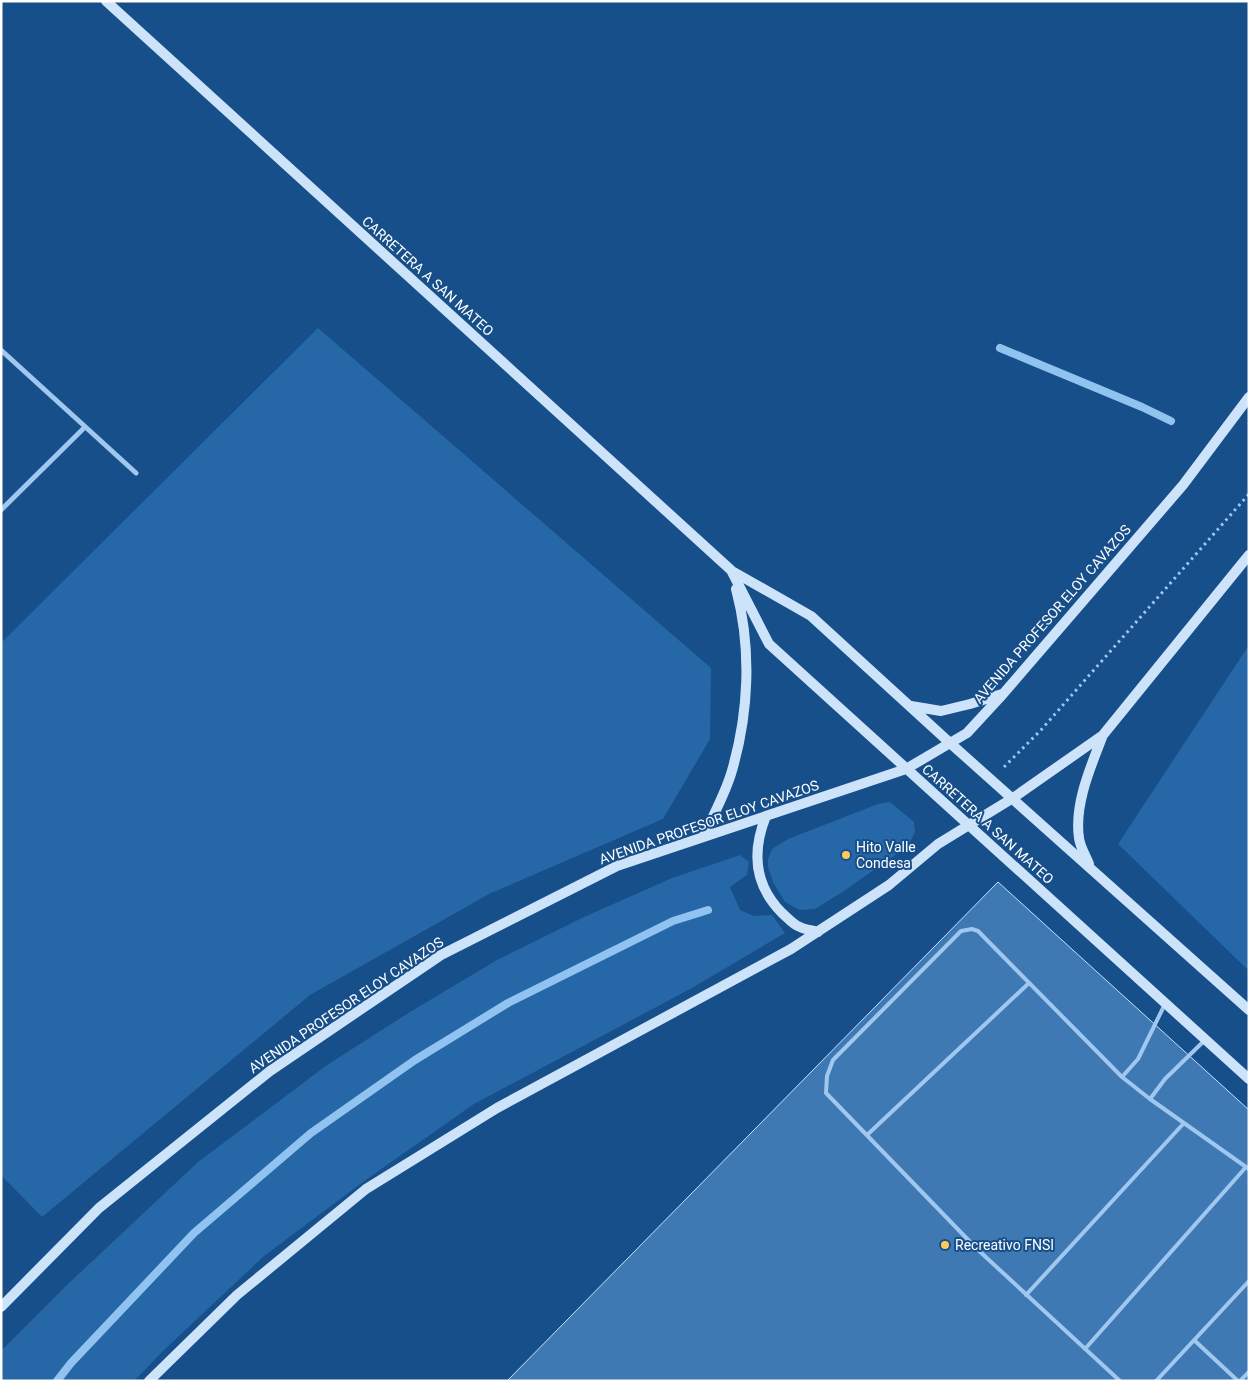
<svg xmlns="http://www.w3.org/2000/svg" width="1250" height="1382" viewBox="0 0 1250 1382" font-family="Roboto,sans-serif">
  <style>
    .green { fill: #2667a7 }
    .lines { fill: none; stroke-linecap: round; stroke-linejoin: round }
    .stream { stroke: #91c3f1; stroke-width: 8 }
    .building { fill: #3e79b3; stroke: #c5e0fb }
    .path { stroke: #9fc7ef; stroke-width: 3; stroke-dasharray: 2.5 4; stroke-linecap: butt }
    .service { stroke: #9fc7ef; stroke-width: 4 }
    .minor { stroke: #9fc7ef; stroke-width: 5 }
    .secondary { stroke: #cce3fa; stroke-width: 10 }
    .poi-dot { fill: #ffc85d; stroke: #164f8a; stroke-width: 2 }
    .labels { text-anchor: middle; stroke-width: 4; stroke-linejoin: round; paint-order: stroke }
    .street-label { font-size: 14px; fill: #fff; stroke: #164f8a }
    .poi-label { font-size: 14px; fill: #fff; stroke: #164f8a; text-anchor: start }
  </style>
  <rect width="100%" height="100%" fill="#164f8a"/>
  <path class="green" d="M318 328 711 668 710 739 663 819 489 894 310 995 42 1217 1 1175V643Z
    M1249 645V967L1247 969 1118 844Z
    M890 802 914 822 915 832 908 846 844 891 815 909 800 910 785 902 773 882 768 867V859L772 849 788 839 878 804Z
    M740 855 749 862 747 875 730 887 740 910 754 916 772 915 785 933 692 988 474 1104 367 1179 264 1256 162 1352 134 1381H1V1351L68 1284 198 1162 327 1065 410 1012 497 960 584 917 672 878Z"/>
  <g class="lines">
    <path class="stream" d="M1000 348 1142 407 1171 421
      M57 1381 71 1363 194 1233 311 1133 415 1060 508 1003 673 921 708 910"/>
  </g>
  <path class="building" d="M998 882 1249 1110V1381H507Z"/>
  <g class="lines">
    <path class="path" d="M1004 767 1041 730 1249 494"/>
    <path class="service" d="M1122 1077 1138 1059 1165 1004
      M1150 1099 1165 1079 1205 1040
      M867 1135 1029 983
      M1026 1295 1184 1123
      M1194 1340 1238 1381
      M1085 1349 1246 1167
      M1120 1381 976 1248 826 1093 827 1076 833 1060 961 931 972 929 978 931 1122 1077 1150 1099 1249 1169
      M1156 1381 1249 1281
      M1240 1381 1249 1372"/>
    <path class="minor" d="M1 350 136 473
      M1 510 85 427"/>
    <path class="secondary" d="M106 1 732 571 811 616 950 743 1249 1010
      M732 572 769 644 1249 1079
      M911 706 941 711 970 704 1002 694
      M766 816C752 851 754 885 782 913 787 917 793 925 800 927 805 930 812 930 818 932
      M703 837C713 816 724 796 731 774 749 714 752 649 736 589
      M1089 864C1086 856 1080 847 1079 838 1074 804 1091 766 1103 735
      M1 1307 99 1208 270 1071 441 955 617 866 906 769 967 733 1003 694 1183 485 1249 397
      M149 1381 237 1295 366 1189 497 1108 791 949 889 885 938 844 1013 798 1103 735 1249 555"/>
  </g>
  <g class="poi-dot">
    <circle cx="846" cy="855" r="5"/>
    <circle cx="945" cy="1245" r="5"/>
  </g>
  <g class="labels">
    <g class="street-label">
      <text transform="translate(428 276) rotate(42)" y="5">CARRETERA A SAN MATEO</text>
      <text transform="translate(1052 614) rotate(-49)" y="5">AVENIDA PROFESOR ELOY CAVAZOS</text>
      <text transform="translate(709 822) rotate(-19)" y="5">AVENIDA PROFESOR ELOY CAVAZOS</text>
      <text transform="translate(988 824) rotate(42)" y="5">CARRETERA A SAN MATEO</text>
      <text transform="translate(346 1005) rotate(-34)" y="5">AVENIDA PROFESOR ELOY CAVAZOS</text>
    </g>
    <g class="poi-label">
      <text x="856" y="852">Hito Valle<tspan x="856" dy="16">Condesa</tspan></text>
      <text x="955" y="1250">Recreativo FNSI</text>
    </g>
  </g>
  <rect width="1250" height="1382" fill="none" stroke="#ffffff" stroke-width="5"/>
</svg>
